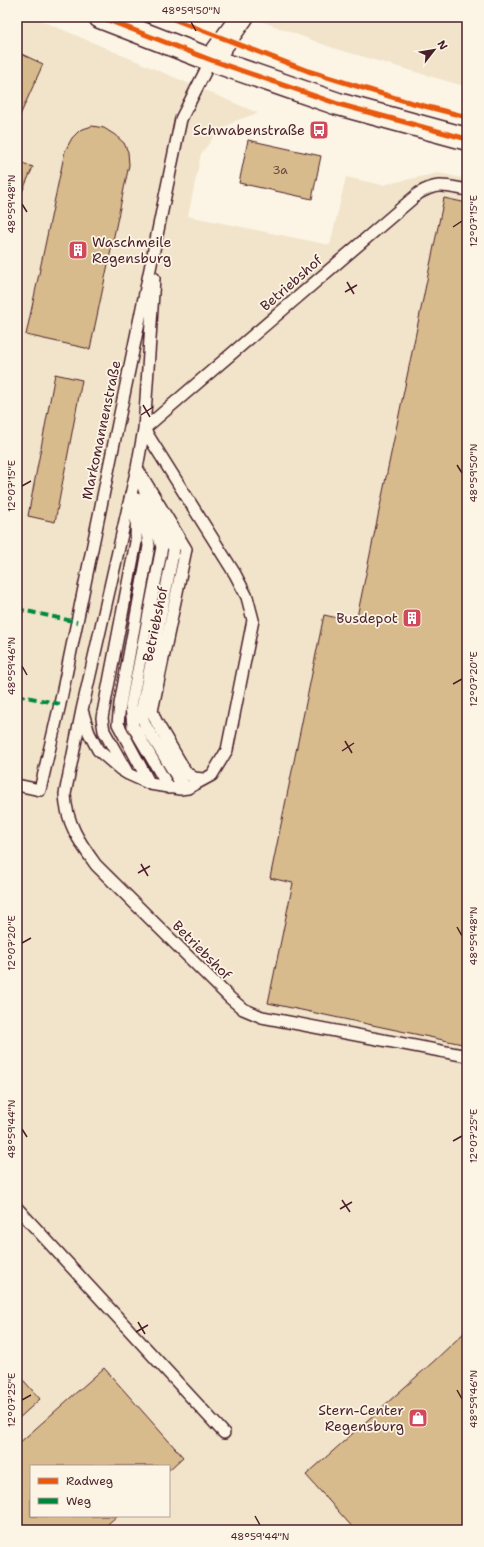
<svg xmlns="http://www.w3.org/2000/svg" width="484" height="1547" viewBox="0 0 484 1547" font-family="'Shantell Sans',sans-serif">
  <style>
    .built { fill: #f1e4ca; fill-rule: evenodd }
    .building { fill: #d8bb8c; stroke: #4a1f2b }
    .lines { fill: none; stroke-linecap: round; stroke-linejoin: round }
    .lane-casing { stroke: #4a1f2b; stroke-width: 14 }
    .street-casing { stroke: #4a1f2b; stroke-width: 25 }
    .secondary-casing { stroke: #4a1f2b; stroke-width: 25 }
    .lane { stroke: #fcf5e5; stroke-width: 11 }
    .street { stroke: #fcf5e5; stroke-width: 22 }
    .secondary { stroke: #fcf5e5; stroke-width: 22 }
    .quiet { stroke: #00873e; stroke-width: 4; stroke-dasharray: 8 4; stroke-linecap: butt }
    .cycleway-casing { stroke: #fcf5e5; stroke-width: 8 }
    .cycleway { stroke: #e8590c; stroke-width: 5 }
    .ticks { fill: none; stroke: #4a1f2b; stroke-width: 1.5 }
    .labels { text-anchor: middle; stroke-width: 3.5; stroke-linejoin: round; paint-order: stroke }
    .number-label { font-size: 12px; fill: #6e4643 }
    .poi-label { font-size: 14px; fill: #4a1f2b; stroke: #fcf5e5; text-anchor: end }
    .street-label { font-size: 14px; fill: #4a1f2b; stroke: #fcf5e5 }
    .neatline { fill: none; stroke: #4a1f2b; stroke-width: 1.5 }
    .ticks-label { font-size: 10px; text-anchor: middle; fill: #4a1f2b }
  </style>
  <rect width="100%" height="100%" fill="#fcf5e5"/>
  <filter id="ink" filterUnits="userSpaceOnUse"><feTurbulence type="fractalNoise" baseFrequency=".025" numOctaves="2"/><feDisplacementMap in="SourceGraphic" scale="8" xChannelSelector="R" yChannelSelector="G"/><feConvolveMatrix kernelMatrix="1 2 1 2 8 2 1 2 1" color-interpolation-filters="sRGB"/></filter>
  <g filter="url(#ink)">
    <path class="built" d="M17 17H33L258 113 235 121 216 134 201 154 188 216 330 245 346 177 382 185 438 173 467 179V203L444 198 356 622 324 615 270 878 293 883 268 1003 467 1045V1530H17ZM31 1466H169V1516H31Z
      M250 17H467V87L333 48Z"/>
    <path class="building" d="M445 17H467V22Z
      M17 52 43 64 17 122Z
      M92 126 104 128 115 135 124 143 128 152 129 165 90 349 26 335 65 151 72 138 80 130Z
      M248 140 321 156 312 199 239 183Z
      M17 161 33 167 22 192 17 190Z
      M444 198 467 203V1045L268 1003 293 883 270 878 324 615 356 622Z
      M55 374 82 380 55 522 28 516Z
      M467 1330V1530H355L306 1475 433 1362Z
      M104 1368 183 1457 169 1470V1466H31V1516H117L101 1530H17V1445Z
      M17 1373 40 1399 17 1420Z"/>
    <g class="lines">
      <defs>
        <path id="lane" d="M467 190C445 186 439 182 419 193L144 429 137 468 82 710 65 794C66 823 80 843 96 865L230 998 243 1009 262 1017 467 1056
          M137 468 186 549 152 711 156 721 186 772 194 778 203 779
          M143 486 162 547 131 706 133 726 169 788
          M143 504 149 546 120 704 118 724 150 784
          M159 516 174 549 142 708 143 719 145 725 179 780 188 788
          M83 713 89 733 98 750 120 769 128 774 150 784 180 789 188 788 212 775 227 750 253 620 247 597 235 574 144 429 154 278
          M127 772 104 731 102 718 136 542 137 499
          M17 785 40 790 60 704 181 119 211 60
          M17 1208 224 1433"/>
        <path id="street" d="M211 60 242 17"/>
        <path id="secondary" d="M100 17 211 60 338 104 467 139"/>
      </defs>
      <use href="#lane" class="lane-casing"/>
      <use href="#street" class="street-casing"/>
      <use href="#secondary" class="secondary-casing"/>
      <use href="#lane" class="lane"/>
      <use href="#street" class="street"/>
      <use href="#secondary" class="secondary"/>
      <path class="quiet" d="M17 609 77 622
        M17 695 60 704"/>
      <defs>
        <path id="cycleway" d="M100 17 211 60 338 104 467 139
          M168 17 308 71 405 101 467 117"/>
      </defs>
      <use href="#cycleway" class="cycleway-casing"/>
      <use href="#cycleway" class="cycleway"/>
    </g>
  </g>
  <path class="ticks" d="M191 22 196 31M22 204 27 212M453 227 462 221M347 282 354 294M345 292 357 285M143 405 150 417M141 415 153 407M457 465 462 473M22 486 31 481M22 666 27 675M453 684 462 679M345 741 352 753M342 751 354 743M141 864 148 876M138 873 150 866M457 927 462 936M22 943 31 938M22 1129 27 1137M453 1141 462 1136M342 1200 350 1212M340 1209 352 1202M138 1322 145 1334M136 1332 148 1325M457 1390 462 1399M22 1400 31 1395M255 1516 260 1525"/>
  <defs>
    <symbol id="bus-square" viewBox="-11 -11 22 22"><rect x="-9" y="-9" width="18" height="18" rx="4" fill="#d1495b" stroke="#fcf5e5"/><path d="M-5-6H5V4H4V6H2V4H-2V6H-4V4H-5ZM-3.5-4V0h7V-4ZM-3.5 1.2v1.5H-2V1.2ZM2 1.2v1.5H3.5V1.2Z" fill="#fff"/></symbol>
    <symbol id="building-square" viewBox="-11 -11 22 22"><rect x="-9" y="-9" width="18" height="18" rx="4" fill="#d1495b" stroke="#fcf5e5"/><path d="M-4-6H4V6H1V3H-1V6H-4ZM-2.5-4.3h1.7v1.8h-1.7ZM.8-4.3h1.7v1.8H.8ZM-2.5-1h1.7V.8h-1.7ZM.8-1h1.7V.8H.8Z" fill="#fff"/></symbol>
    <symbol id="shop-square" viewBox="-11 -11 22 22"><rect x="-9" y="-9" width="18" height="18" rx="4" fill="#d1495b" stroke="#fcf5e5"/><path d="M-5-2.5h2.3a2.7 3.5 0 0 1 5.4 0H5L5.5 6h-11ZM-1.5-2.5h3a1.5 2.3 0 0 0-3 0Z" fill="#fff"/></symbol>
  </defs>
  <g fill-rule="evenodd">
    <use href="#bus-square" x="308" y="119" width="22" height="22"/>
    <use href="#building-square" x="67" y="239" width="22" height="22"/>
    <use href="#building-square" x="401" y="607" width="22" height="22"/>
    <use href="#shop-square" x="407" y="1407" width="22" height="22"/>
  </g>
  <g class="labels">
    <g class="number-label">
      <text x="280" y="174">3a</text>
    </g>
    <g class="poi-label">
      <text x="305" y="135">Schwabenstraße</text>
      <text x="92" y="247" text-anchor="start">Waschmeile<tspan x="92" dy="16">Regensburg</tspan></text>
      <text x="398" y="623">Busdepot</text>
      <text x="404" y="1415">Stern-Center<tspan x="404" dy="16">Regensburg</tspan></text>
    </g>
    <g class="street-label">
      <text transform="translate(291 283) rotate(-41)" y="5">Betriebshof</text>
      <text transform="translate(101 430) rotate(-78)" y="5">Markomannenstraße</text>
      <text transform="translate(155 624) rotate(-78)" y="5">Betriebshof</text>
      <text transform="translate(202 950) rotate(45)" y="5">Betriebshof</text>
    </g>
  </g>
  <rect width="484" height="1547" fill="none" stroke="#fcf5e5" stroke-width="44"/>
  <rect x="30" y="1465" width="140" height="52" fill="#fcf5e5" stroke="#b59f9b"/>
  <rect x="38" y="1478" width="20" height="6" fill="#e8590c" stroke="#b59f9b"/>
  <text x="66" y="1485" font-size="12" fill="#4a1f2b">Radweg</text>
  <rect x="38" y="1498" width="20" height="6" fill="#00873e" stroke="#b59f9b"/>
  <text x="66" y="1505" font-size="12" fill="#4a1f2b">Weg</text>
  <g transform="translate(434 50) rotate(59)" stroke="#fcf5e5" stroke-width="3" paint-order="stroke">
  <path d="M0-3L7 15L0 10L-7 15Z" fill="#4a1f2b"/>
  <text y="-6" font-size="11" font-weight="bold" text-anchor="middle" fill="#4a1f2b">N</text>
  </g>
  <rect x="22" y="22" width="440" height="1503" class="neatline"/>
  <g class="ticks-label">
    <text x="191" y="14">48°59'50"N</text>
    <text transform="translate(11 204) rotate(-90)" y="4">48°59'48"N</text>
    <text transform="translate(473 221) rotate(-90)" y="4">12°07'15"E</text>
    <text transform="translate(473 473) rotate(-90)" y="4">48°59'50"N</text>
    <text transform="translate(11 486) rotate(-90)" y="4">12°07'15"E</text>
    <text transform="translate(11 666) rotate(-90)" y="4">48°59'46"N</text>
    <text transform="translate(473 679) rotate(-90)" y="4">12°07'20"E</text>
    <text transform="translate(473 936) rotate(-90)" y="4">48°59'48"N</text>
    <text transform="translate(11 943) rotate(-90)" y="4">12°07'20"E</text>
    <text transform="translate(11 1129) rotate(-90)" y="4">48°59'44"N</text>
    <text transform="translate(473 1136) rotate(-90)" y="4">12°07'25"E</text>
    <text transform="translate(473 1399) rotate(-90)" y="4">48°59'46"N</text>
    <text transform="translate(11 1400) rotate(-90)" y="4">12°07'25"E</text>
    <text x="260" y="1540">48°59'44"N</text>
  </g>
</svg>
